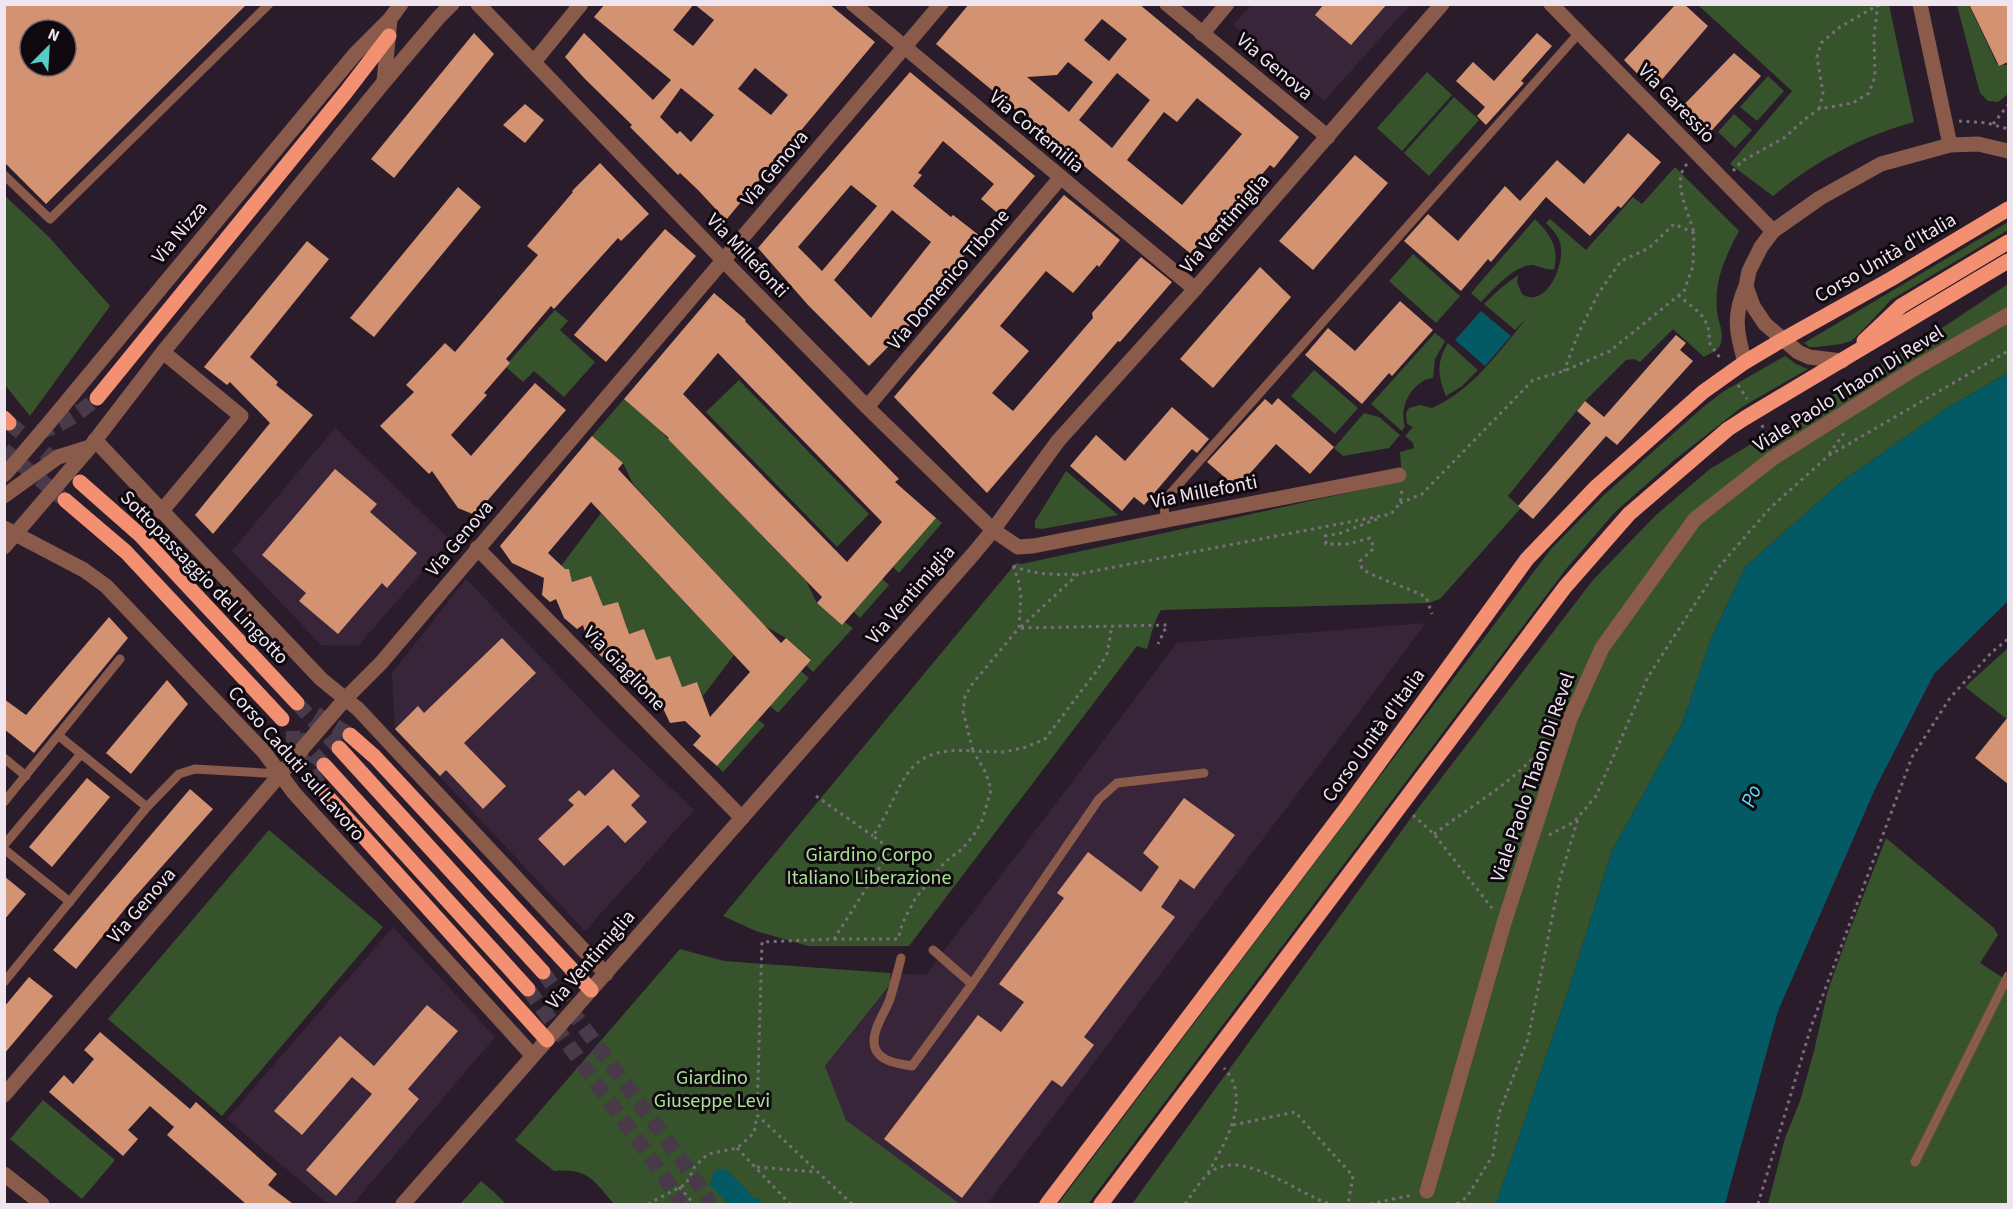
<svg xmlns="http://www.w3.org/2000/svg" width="2013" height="1209" viewBox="0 0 2013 1209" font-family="'Source Sans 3',sans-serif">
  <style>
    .built { fill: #392539 }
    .green { fill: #36532c }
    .water { fill: #035964 }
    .building { fill: #d39372; fill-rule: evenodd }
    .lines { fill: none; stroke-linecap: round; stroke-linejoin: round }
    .tertiary-tunnel { stroke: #483a48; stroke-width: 15; stroke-dasharray: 15 8; stroke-linecap: butt }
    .primary-tunnel { stroke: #483a48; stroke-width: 15; stroke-dasharray: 15 8; stroke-linecap: butt }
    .path { stroke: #7a6d7a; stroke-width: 3; stroke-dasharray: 3 4.5; stroke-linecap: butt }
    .service { stroke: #8a5a4b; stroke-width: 9 }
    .pedestrian { stroke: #8a5a4b; stroke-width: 15 }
    .minor { stroke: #8a5a4b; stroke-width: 15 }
    .tertiary { stroke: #8a5a4b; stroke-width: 15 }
    .primary { stroke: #f29071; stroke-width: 15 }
    .tertiary-bridge { stroke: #8a5a4b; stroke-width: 15 }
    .labels { text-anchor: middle; stroke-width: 6; stroke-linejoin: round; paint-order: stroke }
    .street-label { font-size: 20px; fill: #efe5ef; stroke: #0f090f }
    .park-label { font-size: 20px; fill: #a8e294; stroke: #0f090f }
    .water-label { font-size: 21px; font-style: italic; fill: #5be4f9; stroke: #0f090f }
  </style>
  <rect width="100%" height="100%" fill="#2b1c2b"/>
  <path class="built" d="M1251 5H1410L1324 101 1233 25Z
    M335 428 450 540 358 646 321 645 232 551Z
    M466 579 610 730 694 810 585 931 395 729 392 673Z
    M1426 623 987 1204H960L846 1120 825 1066 890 986V973L926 975 1177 643Z
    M393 927 495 1037 353 1204H328L227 1119Z"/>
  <path class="green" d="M1698 5H1889L1914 122C1860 137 1817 160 1773 196L1730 164 1792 91Z
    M1957 5H1969L1997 64 2008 65V94L1998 102 1988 101 1980 93Z
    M1427 72 1452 95 1402 151 1377 128Z
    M1768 76 1784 91 1757 121 1740 107Z
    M1454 97 1479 120 1429 176 1404 153Z
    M1734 114 1752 130 1735 148 1718 132Z
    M1675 167 1739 231C1725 257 1714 281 1717 311 1718 322 1724 331 1721 343 1719 351 1710 353 1704 357L1673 329 1640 362 1634 359 1626 360 1583 403 1508 496 1521 508 1440 599 1429 603 1161 610C1154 621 1151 636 1147 649L1137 646 909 946H808L756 931 723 916 1016 563 1022 564 1402 481 1400 452 1414 448 1413 443 1405 436 1413 427 1407 424 1406 413 1409 408 1420 405 1432 408C1473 390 1499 351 1527 318L1515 330 1484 304 1502 287 1518 275 1517 282 1522 294C1547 310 1566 262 1560 243 1558 235 1552 229 1546 223L1550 219 1586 250 1633 197 1642 204Z
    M4 195 49 237 110 306 30 416 5 385Z
    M1535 219C1549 233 1560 247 1554 269 1545 271 1539 265 1531 265 1514 266 1492 290 1481 302L1471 293Z
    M2008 222V230L1891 300 1858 335 1851 341 1841 344 1817 347H1809L1804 343Z
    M1413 254 1460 296 1436 323 1389 281Z
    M2008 284V373L1947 408 1841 482 1745 567 1711 639 1682 724 1612 851 1567 995 1496 1204H1132L1413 815 1593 580 1656 515 1710 469 1945 326Z
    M555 310 568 321 560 330 595 362 564 397 534 371 523 382 505 366Z
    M1435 333 1445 341 1435 359 1433 378C1413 380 1398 407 1405 426L1402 431 1371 404Z
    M1448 343 1478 370 1462 386 1446 396C1438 377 1436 362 1448 343Z
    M1785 356 1796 364 1808 369 1742 407 1673 461 1615 512 1566 569 1088 1204H1058L1551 549 1604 495 1702 408 1724 391Z
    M1314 370 1358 408 1335 434 1291 396Z
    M739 380 869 514 837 547 706 412Z
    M624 399 656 426 806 581 817 603 853 628 813 672 806 665 811 659 786 638 765 626 633 484 623 463 592 436Z
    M1364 413 1379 417 1400 435 1389 448 1343 456 1334 448Z
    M1066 471 1118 515 1042 529 1035 528V521Z
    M601 513 734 655 703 696 697 682 678 688 651 662 644 630 625 635 627 627 618 602 599 608 601 601 591 576 572 582 569 569H565L561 566Z
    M935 517 942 523 899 573 893 567Z
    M882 579 889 585 860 618 853 611Z
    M2008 648V720L1965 687Z
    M801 671 809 678 778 713 770 706Z
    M758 720 765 725 723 772 717 766Z
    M269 830 383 927 222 1116 108 1019Z
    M1886 838 1994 928 1998 935 1980 963 2008 981V1204H1768L1785 1138 1800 1101 1814 1051 1828 990 1849 932Z
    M680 949 724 961 890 973V985L825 1066 846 1120 960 1204H614C593 1180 589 1168 554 1171L515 1140Z
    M43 1100 115 1160 82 1199 10 1139Z
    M481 1181 494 1192 506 1204H460Z"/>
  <path class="water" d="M1481 311 1511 336 1485 366 1455 340Z
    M2008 373V601L1934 674 1875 789 1778 1011 1725 1204H1496L1567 995 1612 851 1682 724 1711 639 1745 567 1841 482 1947 408Z
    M726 1169 755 1199 758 1198 763 1204H728L710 1185 714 1171Z"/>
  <path class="building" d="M4 4H247L46 204 4 162ZM30 30H66V66H30Z
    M605 4H694L673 30 693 46 714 20 694 4H829L875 42 726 220 698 190 680 173 678 175 630 127 632 125 585 79 565 57 584 33 653 100 671 80 594 17ZM755 68 788 95 771 115 738 89ZM681 88 714 115 691 142 680 131 677 134 660 117Z
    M969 4H1139L1299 137 1274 168 1270 165 1224 219 1221 217 1191 254 936 44ZM1102 19 1127 39 1109 61 1084 40ZM1068 62 1093 82 1069 112 1027 77 1057 75ZM1117 73 1150 100 1112 148 1079 120ZM1197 98 1242 134 1182 205 1127 160 1164 112 1177 122Z
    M1324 4H1387L1351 45 1315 15Z
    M1676 4H1684L1708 26 1653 90 1624 60Z
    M1969 4H2008V62L1999 66Z
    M474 33 494 54 394 178 371 159Z
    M1537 33 1552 46 1521 81 1524 83 1486 125 1477 116 1485 107 1456 81 1473 62 1494 81Z
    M1734 53 1761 76 1704 139 1676 113Z
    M910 72 1035 176 1001 216 981 199 994 184 943 141 918 173 922 175 913 186 951 217 953 215 980 236 909 326 869 366 808 305 758 248ZM851 185 877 206 822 271 798 247ZM892 210 931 242 871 318 834 280Z
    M525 104 544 120 525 143 503 125Z
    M1628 133 1661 162 1621 208 1618 206 1590 236 1546 197 1491 262 1488 259 1461 291 1404 241 1428 214 1458 241 1505 186 1520 201 1557 160 1584 184Z
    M1355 155 1388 183 1313 270 1279 241Z
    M600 163 649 214 621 241 618 238 554 309 551 306 506 359 510 363 484 393 487 395 451 435 471 456 535 383 566 410 475 515 458 508 432 471 429 474 380 426 414 392 406 385 445 343 455 352 538 255 527 246 573 192 572 191Z
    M458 187 481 207 374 337 350 318Z
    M1064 195 1120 240 1099 267 1097 265 1073 293 1046 271 1000 326 1029 351 992 393 1013 411 1093 318 1092 313 1141 257 1172 282 1120 342 1118 341 987 493 894 397Z
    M665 229 696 256 606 362 574 335Z
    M307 241 329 259 250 357 278 382 276 385 313 415 213 534 195 515 270 423 230 382 227 385 204 367Z
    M1260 267 1291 297 1213 388 1180 359Z
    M714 293 746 320 745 321 899 479 895 482 936 518 842 625 817 603 822 597 668 439 669 438 624 399ZM718 353 882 522 847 562 683 394Z
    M1400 301 1433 330 1392 376 1389 373 1362 404 1305 355 1328 328 1355 351Z
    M1676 335 1686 343 1680 350 1693 361 1617 445 1606 436 1533 519 1518 506 1591 423 1577 411 1585 401 1604 417Z
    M1278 398 1334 447 1310 474 1276 444 1237 488 1207 462 1265 399 1272 405Z
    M1172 407 1209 439 1197 453 1192 449 1144 505 1134 497 1122 511 1070 466 1096 435 1125 461Z
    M592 436 623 463 618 469 781 643 786 638 811 660 717 766 693 745 701 736 685 721 670 723 661 704 656 707 641 693 636 678 628 683 616 670 611 650 602 657 589 646 583 625 577 629 564 618 556 599 550 602 542 595 544 578 512 563 500 546ZM591 502 750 672 710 717 697 682 682 687 670 656 656 660 644 629 629 634 618 602 603 606 591 576 572 582 569 569H565L548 553Z
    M335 469 377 504 370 512 417 553 387 588 382 583 338 634 299 601 306 593 262 555Z
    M109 617 128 638 34 753 4 729V699L26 715Z
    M502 638 536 673 464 743 506 786 483 809 446 770 440 776 395 729 418 706 424 713Z
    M167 680 188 704 131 774 106 753Z
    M2008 717V784L1975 758Z
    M613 769 640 796 631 805 647 822 625 843 608 825 564 866 538 839 574 805 568 800 579 790 585 796Z
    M87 778 110 797 52 867 29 847Z
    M190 789 213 809 133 899 76 969 53 950Z
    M1184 798 1235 835 1194 889 1180 879 1161 907 1175 917 1084 1037 1094 1045 1062 1087 1052 1080 962 1198 884 1139 978 1015 1001 1032 1024 1002 999 984 1064 898 1057 893 1088 852 1141 892 1159 867 1143 853Z
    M4 876 26 894 4 920Z
    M29 977 53 996 4 1054V1007Z
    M427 1005 458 1031 408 1089 419 1099 336 1196 306 1170 372 1094 352 1077 302 1135 274 1111 340 1036 374 1066Z
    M100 1032 190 1109 196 1102 277 1174 268 1185 293 1204H246L167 1135 174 1127 150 1106 128 1130 138 1139 123 1156 49 1092 64 1075 73 1084 94 1059 84 1050Z"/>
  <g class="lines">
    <path class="tertiary-tunnel" d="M4 462V484"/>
    <path class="primary-tunnel" d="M9 423 78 480
      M38 432C61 427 79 413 97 398
      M4 450 62 498
      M297 703 339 748
      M316 714 350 735
      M293 731 294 746 326 795
      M298 737 324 765
      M543 972 685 1165 711 1204
      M528 989 665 1178 681 1204"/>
    <path class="path" d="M1819 109 1823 93 1817 57 1821 43 1840 27 1878 5
      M1959 121 1987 123 2008 129
      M1993 124 2008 105
      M1687 164C1671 181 1689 213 1694 233
      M1733 171 1742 161 1784 138 1805 119 1819 109 1853 103 1869 93 1875 77 1874 35 1878 4
      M1678 295 1701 314 1708 326 1710 344 1720 358
      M1738 385 1747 399
      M1762 425 1769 445
      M1829 454 1844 433
      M1400 503 1422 494 1533 380 1564 371 1610 351 1684 291 1693 266 1694 233 1674 224 1649 248 1621 261 1598 294 1578 334 1564 371
      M1377 519 1341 533 1325 536 1326 544H1348L1370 538 1374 548 1360 561 1362 569C1382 581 1405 586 1426 597L1432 614
      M1013 566C1035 575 1055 575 1078 574
      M1021 627 1078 574 1391 514 1400 503 1402 489
      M1021 628 1167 625 1158 644
      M816 796 873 836
      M1413 815 1434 834 1492 908
      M1434 834C1471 806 1514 782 1544 746
      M1549 835 1574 822 1596 796 1648 677 1718 568 1770 508 1828 456 2008 351
      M834 939H898L903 922 915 899 945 862 962 849 973 836 982 821 991 790 986 773 973 751 1005 752 1026 747 1045 739 1098 669 1107 654 1112 626
      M1233 1125 1295 1112 1353 1176 1348 1204
      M737 1148 790 1204
      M757 1167 816 1172
      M1208 1173C1224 1144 1253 1099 1224 1068
      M679 1187 694 1204
      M648 1204 686 1184 695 1166 708 1154 737 1148 754 1133 757 1115
      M852 1204 757 1115 762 942 834 939 885 859 886 846 873 836C906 787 900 745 973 751L963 711 965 696 973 683 1019 628 1021 596 1018 579 1013 566
      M1185 1204C1192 1195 1199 1182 1208 1174 1240 1145 1297 1194 1330 1204
      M1370 1204 1412 1195
      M1457 1204 1467 1197 1493 1155 1499 1113 1528 1039 1560 878 1578 819
      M1758 1204 1811 1027 1912 757 1950 698 1991 653 2008 639"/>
    <path class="service" d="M4 175 50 219 269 4
      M1166 520 1163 502 1579 33
      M4 758 26 776
      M4 802 120 659
      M147 807 179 774 195 769 282 774
      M4 845 81 754
      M4 849 70 902
      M933 950 972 984
      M901 958C898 971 894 985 890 999 885 1013 870 1032 875 1048 880 1062 900 1064 912 1066L972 984 1099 799 1117 783 1204 773
      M4 982 147 807 59 736
      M1915 1162 2008 976"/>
    <path class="pedestrian" d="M1427 1191 1504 923 1570 719 1602 648 1695 519 1773 458 1919 366 2008 315"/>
    <path class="minor" d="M478 4 723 260 867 407 993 530 1018 547 1033 546 1399 475
      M853 4 1195 289
      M1167 4 1328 137
      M1551 4 1773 231
      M1920 4 1950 145
      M1202 34 1227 4
      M534 62 581 4
      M1842 361 1809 357 1798 352 1765 324 1753 306 1746 286 1749 271 1761 247 1773 231 1820 198 1881 164 1950 145 1978 144 2008 151
      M1745 362C1736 332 1733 315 1746 286
      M867 407 1061 177
      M4 496 58 457 90 447
      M161 512 241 416 163 352
      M4 547 90 447 163 352 384 82 439 17 452 4
      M477 548 742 818
      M4 1174 42 1204"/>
    <path class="tertiary" d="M384 82 390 19 401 4
      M48 424 355 54 390 19
      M95 440 321 679 358 709 606 974
      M4 475 14 464
      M4 528 84 570 106 586 264 752 294 793 533 1056
      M4 1095 346 698 381 663 941 4
      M403 1204 975 552 993 530 1058 441 1195 289 1442 4"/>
    <path class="primary" d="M1864 341 1901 306 2008 242
      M97 398 346 92 389 36
      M4 418 9 423
      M80 482 140 535 297 703
      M65 500 126 552 282 719
      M350 735 375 757 591 990
      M339 748 543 972
      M324 765 528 989
      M326 795 547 1040
      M1047 1204 1347 807 1527 559 1597 486 1703 392 1745 362 1782 340 1891 279 2008 209
      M1101 1204 1565 587 1629 514 1728 429 1745 418 2008 261"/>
    <path class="tertiary-bridge" d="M14 464 48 424"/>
  </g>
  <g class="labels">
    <g class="street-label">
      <text transform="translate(1275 66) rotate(40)" y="7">Via Genova</text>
      <text transform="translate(1677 103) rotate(46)" y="7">Via Garessio</text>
      <text transform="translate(1037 131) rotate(40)" y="7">Via Cortemilia</text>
      <text transform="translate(774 168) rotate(-50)" y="7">Via Genova</text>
      <text transform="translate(1224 223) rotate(-49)" y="7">Via Ventimiglia</text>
      <text transform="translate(179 232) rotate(-50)" y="7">Via Nizza</text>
      <text transform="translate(748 255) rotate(46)" y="7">Via Millefonti</text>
      <text transform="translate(1885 257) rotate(-30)" y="7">Corso Unità d'Italia</text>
      <text transform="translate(948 279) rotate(-50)" y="7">Via Domenico Tibone</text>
      <text transform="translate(1848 388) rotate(-32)" y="7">Viale Paolo Thaon Di Revel</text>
      <text transform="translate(1204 491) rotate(-11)" y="7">Via Millefonti</text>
      <text transform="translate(459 538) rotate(-50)" y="7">Via Genova</text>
      <text transform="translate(205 577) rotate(46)" y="7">Sottopassaggio del Lingotto</text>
      <text transform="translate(910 594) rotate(-49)" y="7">Via Ventimiglia</text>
      <text transform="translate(625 668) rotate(46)" y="7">Via Giaglione</text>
      <text transform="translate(1373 735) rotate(-54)" y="7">Corso Unità d'Italia</text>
      <text transform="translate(297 763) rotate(49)" y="7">Corso Caduti sul Lavoro</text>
      <text transform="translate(1532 777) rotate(-71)" y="7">Viale Paolo Thaon Di Revel</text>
      <text transform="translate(141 905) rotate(-49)" y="7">Via Genova</text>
      <text transform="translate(590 959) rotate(-49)" y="7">Via Ventimiglia</text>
    </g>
    <g class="park-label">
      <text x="869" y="861">Giardino Corpo<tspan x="869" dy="23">Italiano Liberazione</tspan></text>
      <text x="712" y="1084">Giardino<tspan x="712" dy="23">Giuseppe Levi</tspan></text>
    </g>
    <g class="water-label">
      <text transform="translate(1751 796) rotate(-68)" y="7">Po</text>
    </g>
  </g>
  <rect width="2013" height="1209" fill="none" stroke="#efe5ef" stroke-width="12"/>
  <g transform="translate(48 48) rotate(24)"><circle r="28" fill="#0f090f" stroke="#696169" stroke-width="1.5"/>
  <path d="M0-4.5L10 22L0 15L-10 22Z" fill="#55cec6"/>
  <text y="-9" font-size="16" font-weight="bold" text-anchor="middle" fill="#efe5ef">N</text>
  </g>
</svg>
